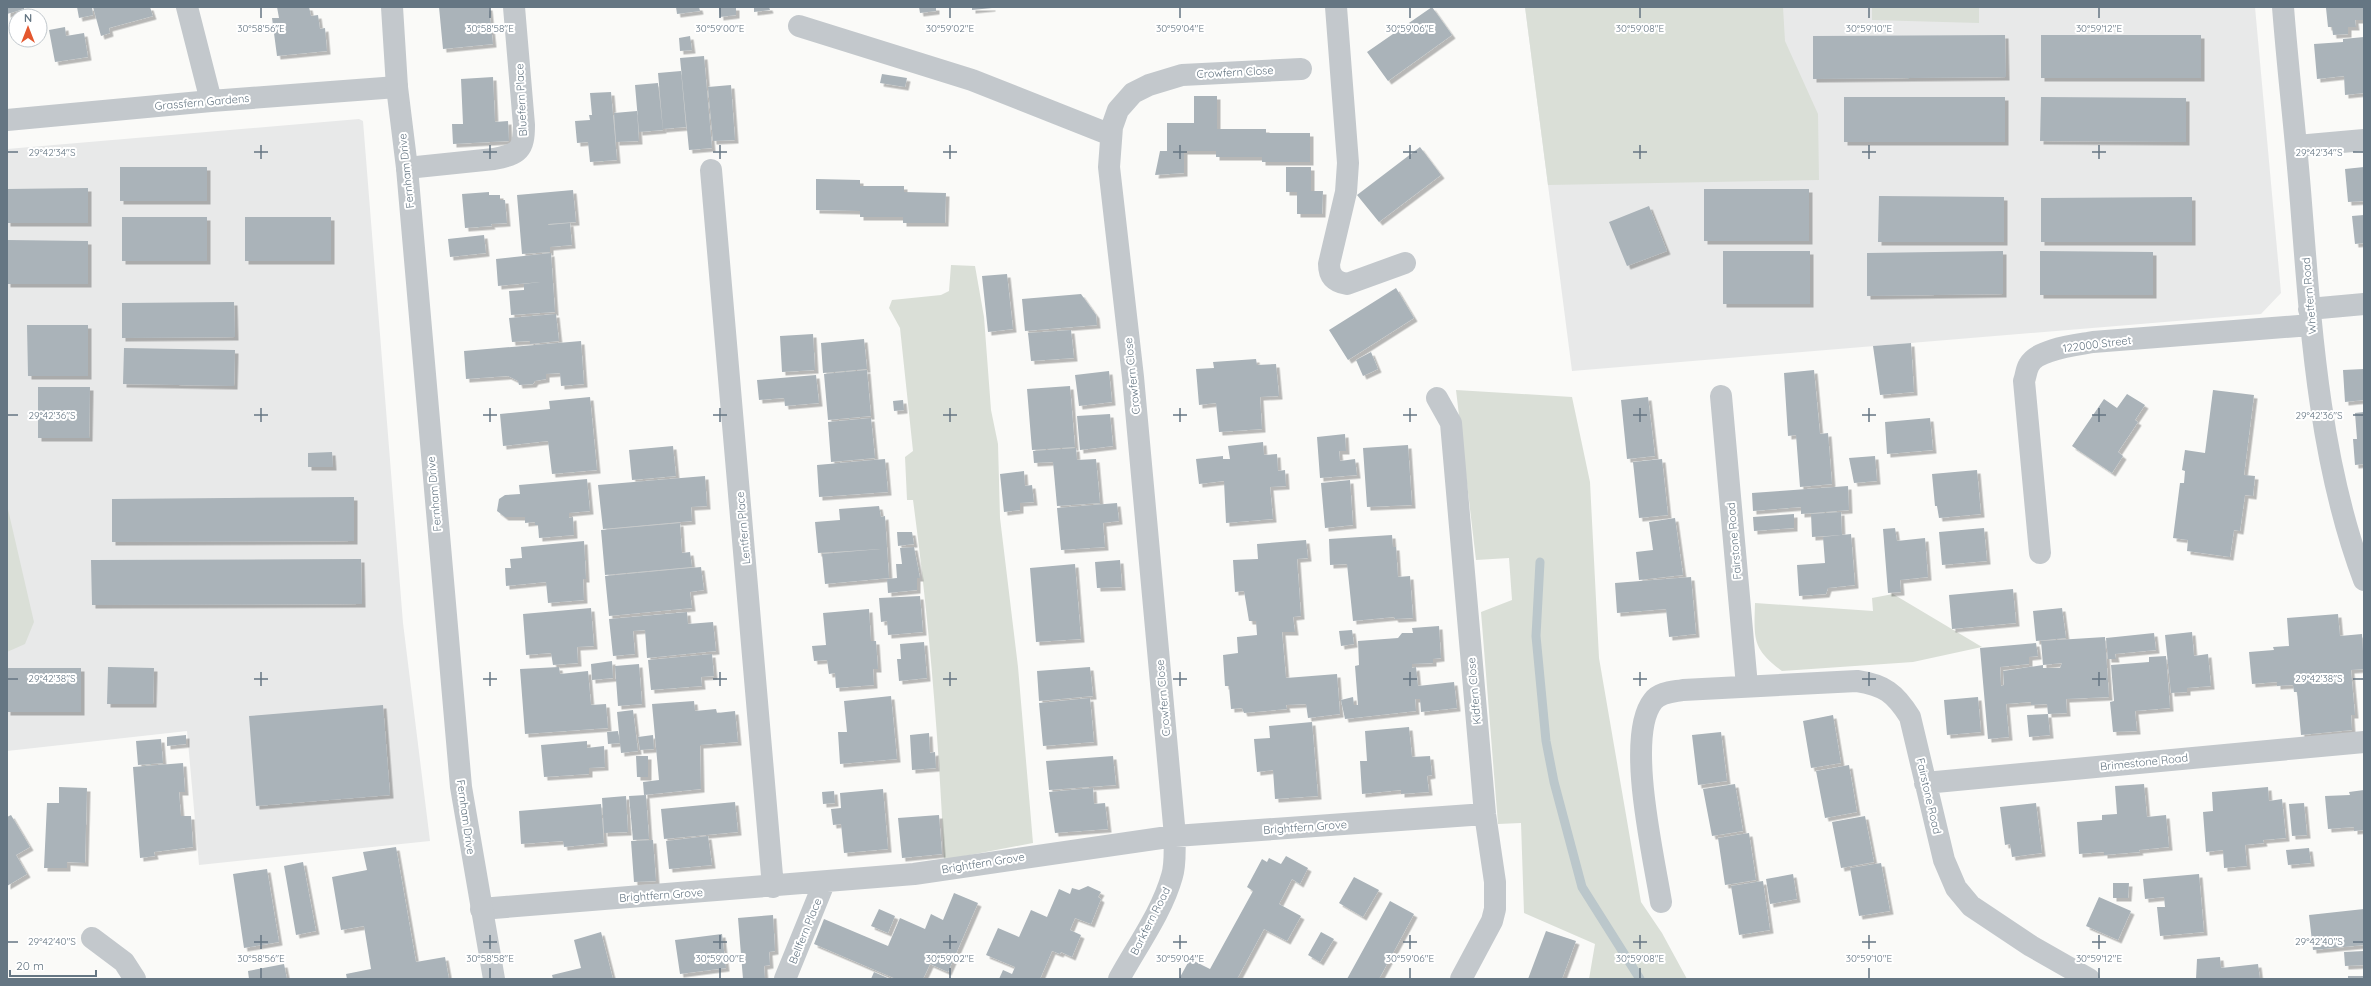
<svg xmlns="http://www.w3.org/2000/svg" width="2371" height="986" viewBox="0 0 2371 986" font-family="Quicksand,sans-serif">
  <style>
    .built { fill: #e8e9e9 }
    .green { fill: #dadfd7 }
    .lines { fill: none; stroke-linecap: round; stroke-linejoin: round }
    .stream { stroke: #bbc7cb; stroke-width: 9 }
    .building { fill: #aab3b9; filter: url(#shadow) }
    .minor { stroke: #c3c8cc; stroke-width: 22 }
    .tertiary { stroke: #c3c8cc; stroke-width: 22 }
    .ticks { fill: none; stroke: #657683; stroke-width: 1.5 }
    .labels { text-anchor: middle; stroke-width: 4; stroke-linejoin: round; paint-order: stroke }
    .street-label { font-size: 11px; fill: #657683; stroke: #fff }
    .ticks-label { font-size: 10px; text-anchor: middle; fill: #657683; stroke: #fff; stroke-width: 4; stroke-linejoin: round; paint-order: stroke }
  </style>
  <defs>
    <filter id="shadow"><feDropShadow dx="3.5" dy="3.5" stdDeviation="0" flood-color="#0004"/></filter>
  </defs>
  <rect width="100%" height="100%" fill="#fafaf8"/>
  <path class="built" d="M1525 7H2255L2281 293 2261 314 1572 371Z
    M359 119 363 121 403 623 430 841 199 865 187 731 7 751V149Z"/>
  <path class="green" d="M1525 7H1783L1785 41 1818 114 1819 180 1548 185Z
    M1872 7H1979V23L1872 20Z
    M951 265 975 266 984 317 991 410 998 444 1000 518 1018 667 1033 843 944 860C939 740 929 619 913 500H907L905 457 913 451 900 328 889 308 892 300 941 295 949 291Z
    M1456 390 1572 397 1590 482 1599 658 1641 902 1662 933 1687 979H1589L1595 944 1524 913 1521 823 1498 824 1481 612 1512 600 1509 558 1476 560Z
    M7 505 34 622 25 644 7 652Z
    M1893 594 1982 647 1913 662 1782 671C1752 649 1754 639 1755 603L1873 611 1872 598Z"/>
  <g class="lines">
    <path class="stream" d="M1540 562 1536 636 1546 741 1554 782 1582 887 1640 979"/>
  </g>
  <path class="building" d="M7 7H24V9L7 14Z
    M77 7H92L93 15 79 18Z
    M93 7H150L153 16 109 28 110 33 101 36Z
    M277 7H309L311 16 318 15 320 29 325 28 327 51 277 56 272 18H279Z
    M439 7H489L493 44 443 49Z
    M676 7H699L700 11 677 14Z
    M719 7H736V15L720 17Z
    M754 7H769L770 10 754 12Z
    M919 7H936V11L920 13Z
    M972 7H992V8L972 10Z
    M1432 7 1452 35 1388 81 1367 52Z
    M2364 7V20H2355L2356 27H2348V34L2333 35 2332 27H2328L2326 8Z
    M65 27 66 36 84 33 88 57 55 62 49 30Z
    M2005 35 2006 77 1813 79V36Z
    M2041 35H2201V78H2041Z
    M690 36 692 50 680 51 679 38Z
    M2364 37V93L2345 95 2344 76 2317 79 2314 44 2343 42V39Z
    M704 56 712 148 689 150 680 58Z
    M681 71 686 127 663 129 658 73Z
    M882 74 907 78 905 87 880 83Z
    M493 77 495 122 508 121 509 141 453 144 452 124H463L461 79Z
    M658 83 663 130 639 132 635 85Z
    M731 85 735 140 713 141 708 87Z
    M611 92 617 160 590 162 588 142 577 143 575 121 590 120 589 115H592L590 93Z
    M1194 96H1217V129H1266V133H1310V162H1262V157H1216V151H1184V173L1155 175 1160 151H1167V123H1194Z
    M1844 97H2005V142H1844Z
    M2041 97 2186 98V142L2040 141Z
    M637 111 639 141 616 142 614 113Z
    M1420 147 1441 175 1379 222 1357 195Z
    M120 167H207V201H120Z
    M1286 167H1311V191H1323L1322 214H1297V192H1286Z
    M2364 167V201L2348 202 2345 169Z
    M816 179 860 180V186H904V192L946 193 945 223H903V217H860V211L816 210Z
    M88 188V223H7V189Z
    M1704 189H1809V241H1704Z
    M573 190 576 222 548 224V225L570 223 572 245 550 247V252L522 254 517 195Z
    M489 192V195H500V200H505L507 223 491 224 492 226 465 228 462 194Z
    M1879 196 2004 197V242H1878Z
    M2192 197V242H2041V198Z
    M1649 206 1667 251 1627 266 1609 222Z
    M2364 215V243L2355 244 2352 216Z
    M122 217H207V261H122Z
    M245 217H331V261H245Z
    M484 235 486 253 450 257 448 239Z
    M7 240 88 241V284H7Z
    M1723 251H1810V304H1723Z
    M2003 251V294L1867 296V253Z
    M2040 251 2153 252V295H2040Z
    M551 253 555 312 511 315 509 291 524 290V284L540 282 498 286 496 259Z
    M1007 274 1013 329 988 332 982 276Z
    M1396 288 1414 318 1348 360 1329 330Z
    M1081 294 1096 315 1097 325 1025 331 1022 299Z
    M234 302 235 337 122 338V303Z
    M556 314 559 341 530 344V341L512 342 509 318Z
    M27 325H88V376H28Z
    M1071 330 1074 358 1031 361 1028 333Z
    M813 334 815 370 782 372 780 336Z
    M864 339 867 369 823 373 821 343Z
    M581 341 584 384 561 386 560 373 546 374V379L535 381 533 384 519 385 518 381 508 376 466 379 464 351Z
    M1911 343 1914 392 1880 395 1873 346Z
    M124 348 235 350 234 386 123 384Z
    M1371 352 1378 369 1363 376 1356 360Z
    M1256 359 1257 365 1276 364 1279 396 1260 397 1262 429 1219 432 1216 403 1199 405 1196 369 1214 368 1213 362Z
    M2364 369V400L2345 402 2343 370Z
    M867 370 871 416 828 420 824 374Z
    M1814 370 1820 434 1828 433 1832 484 1800 487 1796 435 1788 436 1784 373Z
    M1109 371 1112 402 1079 406 1075 375Z
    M816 375 819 403 785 406 784 398 759 400 757 380Z
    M1070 386 1075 447 1032 450 1027 389Z
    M38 387H90L89 438H38Z
    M2213 390 2254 395 2244 475 2255 476 2253 496 2245 495 2240 531 2234 530 2230 557 2187 551 2188 540 2173 538 2180 483H2184L2185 471 2182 470 2185 450 2205 453Z
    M2127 394 2145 405 2135 420 2138 422 2118 452 2123 456 2112 473 2072 446 2104 399 2117 408Z
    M590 397 597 470 552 474 548 441 503 446 500 414 550 409 549 401Z
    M1648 397 1655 456 1627 459 1621 400Z
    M903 400 904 410 894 411 893 401Z
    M2364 412V464L2355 465 2353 439H2357L2355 413Z
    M1110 414 1113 446 1080 450 1077 416Z
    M871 418 875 458 831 462 828 422Z
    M1930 418 1933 450 1887 454 1885 422Z
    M1345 434 1346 451H1339L1340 461 1355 459 1357 475 1320 478 1317 437Z
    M1263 442 1264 455 1277 454 1278 471 1285 470 1286 486 1270 487 1273 519 1226 523 1224 481 1199 484 1196 459 1223 456V459H1230L1228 446Z
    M1408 445 1412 505 1367 507 1363 448Z
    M673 446 676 476 632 480 629 450Z
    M1076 448 1077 460 1096 459 1100 503 1057 506 1053 462 1034 463 1033 451Z
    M332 452 333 467H308V453Z
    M1875 456 1877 481 1854 483 1849 458Z
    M885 459 888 492 819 497 817 465Z
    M1662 459 1668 515 1639 518 1633 462Z
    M1977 470 1981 514 1939 518 1937 506H1935L1932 474Z
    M1024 471 1025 486 1032 485 1034 502 1020 503V510L1004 512 1000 474Z
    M705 476 707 506 691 507 692 521 603 529 598 485Z
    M587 479 590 511 569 513V518L573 517 574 535 539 538 538 525H535V522L525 523V517H505L497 511 499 499 505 495 520 494 519 485Z
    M1350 480 1353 525 1325 528 1321 483Z
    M1848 486 1849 510 1801 514V507L1753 511 1752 493Z
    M354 497V541L112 542V499Z
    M1117 503 1119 521 1103 523 1105 547 1061 550 1057 508Z
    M879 506 881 517 885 516 889 578 825 584 822 554 881 549 818 553 815 522 840 520 839 509Z
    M1841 512 1842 535 1851 534 1855 585 1828 588 1826 594 1799 596 1797 565 1825 563 1823 537 1841 535 1812 537 1811 514Z
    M1794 514V528L1754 531 1753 517Z
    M1675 518 1683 575 1639 580 1636 552 1653 550 1649 522Z
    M680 523 682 553 690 552 692 567 605 575 601 530Z
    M1895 528 1897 541 1925 538 1928 577 1900 580 1901 592 1888 593 1883 529Z
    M1984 528 1987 561 1942 565 1939 532Z
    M897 532H912L914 544 898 546Z
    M1392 535 1393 547H1396L1398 577 1410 576 1413 618 1395 619 1394 617 1353 621 1347 564 1330 565 1329 539Z
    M1306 540 1308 558 1297 559 1301 616 1293 617 1295 632H1282L1286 678 1337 674 1340 714 1308 718 1306 704 1286 705 1287 709 1244 713 1242 708 1231 709 1229 686H1225L1223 655 1238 653 1237 637 1257 635 1256 621H1249L1244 591 1235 592 1233 560 1258 559 1257 544Z
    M584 541 586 579H583L584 600 548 603 546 582 506 586 505 568H511L510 559 522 558 521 547Z
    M914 547 920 578H917V590L888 593 887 579 897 578 896 564H902L900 548Z
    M361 559 362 604 92 605 91 560Z
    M1120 560 1122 587 1097 588 1095 562Z
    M1075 564 1081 639 1036 642 1030 568Z
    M701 567 704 590 690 592 692 608 609 616 605 576Z
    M1691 577 1696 634 1669 637 1666 609 1617 613 1615 583Z
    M2013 589 2016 623 1952 629 1949 595Z
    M920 596 923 632 888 635 887 621 881 622 879 598Z
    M591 608 594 646 577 647 578 663 553 665 551 653 526 655 523 614Z
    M2062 608 2066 638 2036 641 2033 611Z
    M869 609 871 641H876L878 669H873L874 685 836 688 835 673 829 674 827 660 814 661 812 646 826 645 823 613Z
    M687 612 688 624 713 622 716 651 647 658 645 630 633 631 635 654 613 656 609 619Z
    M2338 614 2340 636 2362 634 2364 669 2351 670 2355 715H2351L2352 730 2301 735 2297 692H2294L2293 685 2277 686V682L2252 684 2249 652 2274 650 2273 647 2289 646 2287 618Z
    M1439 626 1441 658 1433 659V663L1412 664V668L1416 667 1418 686 1454 682 1457 708 1421 712 1420 699H1415L1416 711 1345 719 1341 700 1353 697 1354 705H1358L1355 666 1359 665 1358 641 1398 638 1402 633H1413L1412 628Z
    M1352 630 1354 644 1341 646 1339 631Z
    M2192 632 2194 656 2208 654 2211 686 2187 688V692L2171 693 2165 635Z
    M2154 633 2156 650 2115 654 2116 659H2108L2106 638Z
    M2105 637 2109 697 2066 699 2067 713 2048 714 2050 735 2029 737 2027 715 2048 714 2047 704 2031 705V702L2006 704 2009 737 1988 739 1980 648 2036 643 2038 656 2029 657V664L2000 667 2001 686 2004 685 2003 671 2043 665V668H2060L2062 663 2043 665 2041 641Z
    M924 642 927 678 899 681 897 659H901L900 644Z
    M712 654 714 676 701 677 702 686 651 690 648 660Z
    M2166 656 2170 708 2135 711 2137 731 2113 732 2110 702 2114 701 2111 665 2149 662V657Z
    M612 661 613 678 592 680 591 664Z
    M639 664 642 704 618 706 615 666Z
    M108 667 154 668 153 704H107Z
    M559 667 560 674 588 671 591 705 606 704 608 728 525 734 520 669Z
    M1090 667 1093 696 1039 701 1037 671Z
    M7 668H81V712H7Z
    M891 696 897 759 840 764 838 732H847L844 701Z
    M1978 697 1981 732 1947 735 1944 700Z
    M1090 698 1094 742 1043 746 1039 703Z
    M694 701 695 711 716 709 717 713 735 711 738 742 700 745 701 789 644 795 643 782 659 780 652 704Z
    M383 705 390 795 256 806 249 716Z
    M633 710 638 751 621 753 617 712Z
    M1833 715 1841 763 1811 768 1803 721Z
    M1312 722 1318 796 1275 799 1273 770 1257 772 1254 739 1270 738 1269 726Z
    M1409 727 1412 757 1430 756 1432 775 1427 776 1429 792 1401 794V790L1362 794 1360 761H1367L1365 731Z
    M618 731 620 743 608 744 607 732Z
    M1721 732 1727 781 1698 785 1692 735Z
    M929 733 930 753 935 752 936 768 912 770 910 735Z
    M186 735V744L167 746V737Z
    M653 735 654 749 640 750 638 737Z
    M161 739 163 763 138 765 136 741Z
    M587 741V748L604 746 605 767 589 768V774L544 777 541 745Z
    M636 756H648V777H637Z
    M1113 756 1116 785 1049 790 1046 761Z
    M183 763 185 792H179L181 816H191L193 847 154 852 155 856 140 858 133 767Z
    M1849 765 1857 812 1825 818 1816 771Z
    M1735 784 1743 831 1712 836 1703 789Z
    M2144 784 2147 817 2166 815 2169 847 2139 850 2140 852 2104 855V852L2079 854 2077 822 2102 820V815L2117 814 2115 786Z
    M59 787 87 788 85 863 67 862V868H44L47 803H59Z
    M2268 787 2269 801 2282 799 2286 838 2263 840 2264 843 2245 845 2247 866 2224 868 2223 850 2206 852 2203 812 2213 811 2212 792Z
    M1093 788 1094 804 1105 803 1108 829 1055 833 1049 792Z
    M883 789 888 849 844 853 841 824 833 825 831 809 841 808 840 793Z
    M2364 790V830L2354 831V827L2328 829 2325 796 2350 795 2349 792Z
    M834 791 835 803 823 804 822 792Z
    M646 795 649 839 633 840 629 796Z
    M626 796 628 832 604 833 602 798Z
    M735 802 738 832 664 839 661 809Z
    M2036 803 2042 853 2012 857 2010 844 2005 845 2000 807Z
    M2304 803 2307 835 2292 836 2289 804Z
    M601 804 604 843 564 847 563 841 521 844 519 811Z
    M11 815 30 847 16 855 27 874 7 886V817Z
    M939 815 942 854 902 858 898 818Z
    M1865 816 1874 862 1841 868 1832 822Z
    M1749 833 1756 880 1725 885 1718 838Z
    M708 836 712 865 669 869 666 841Z
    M653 840 656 881 634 882 631 841Z
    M396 847 416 962 445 957 449 979H347L346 974 371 969 364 926 341 930 332 877 367 870 363 852Z
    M2309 848 2311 863 2288 865 2286 850Z
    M1286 856 1308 868 1300 884 1292 879 1279 904 1301 916 1287 941 1264 929 1237 979H1179L1190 959 1210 969 1253 891 1247 887 1262 859 1267 862 1269 858 1281 864Z
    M303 862 316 931 296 935 284 866Z
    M1881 863 1890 911 1859 916 1850 868Z
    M267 869 279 942 244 948 233 874Z
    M1793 874 1797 899 1770 904 1766 879Z
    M2199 874 2204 932 2160 936 2157 907H2165L2164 897 2145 899 2143 879Z
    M1354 877 1379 890 1363 917 1339 903Z
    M1763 881 1770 930 1739 935 1731 886Z
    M2113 883H2129L2128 898H2113Z
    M1088 886 1101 892 1098 897 1101 899 1091 924 1075 918 1070 930 1081 935 1072 957 1061 952 1060 954 1052 951 1040 979H999L1003 970 1012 974 1015 967 986 955 998 928 1019 937 1031 910 1047 917 1059 889 1070 894 1072 888 1079 890Z
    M954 893 978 903 948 972 930 964 923 979H896L814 944 824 919 888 946 900 918 925 929 931 914 943 920Z
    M2099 897 2131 911 2118 940 2086 926Z
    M1390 901 1414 914 1379 979H1347Z
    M879 909 895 916 888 933 871 926Z
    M2364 909V945L2313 950 2309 915Z
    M773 915 775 951 769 952 770 965 764 966 765 979H743L738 918Z
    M1546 931 1576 941 1562 979H1528Z
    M601 932 613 979H553L552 975 581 968 574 940Z
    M1321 932 1334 939 1320 962 1308 955Z
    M722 934 726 968 680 974 675 940Z
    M2364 951V965L2345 966 2344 952Z
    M2220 957 2221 968 2258 964 2260 979H2196L2197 959Z
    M284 964 287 979H249L248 971Z
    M874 972 890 979H871Z
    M2348 976H2364V979H2348Z"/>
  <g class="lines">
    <path class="minor" d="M187 7 211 101
      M1336 7 1348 163 1346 192 1329 264C1329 276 1335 282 1347 284L1405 263
      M2283 7C2288 72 2296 137 2301 203 2311 330 2319 460 2364 580
      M799 26 972 80 1111 135
      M7 120 211 101 397 87
      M2297 146 2364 140
      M407 168 494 159C519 154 524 150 524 125L514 7
      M711 170 773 887
      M2309 309 2364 304
      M1721 396 1747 686
      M1437 398 1451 423 1485 814 1495 882V909L1492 921 1461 979
      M2040 553 2024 381C2026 376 2026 370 2029 365 2037 349 2077 345 2093 342L2311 325
      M1925 783 2364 742
      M1661 902C1654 858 1625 736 1653 701 1660 692 1672 692 1683 690L1857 681C1884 685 1895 693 1910 717L1944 860 1956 888 1971 906 2031 946 2089 979
      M481 909 914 874 1175 836 1485 814
      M92 938 124 962 135 979
      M785 979 824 883
      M1119 979C1137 946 1162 912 1172 876 1176 863 1174 849 1175 836L1133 377 1109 167 1112 127 1118 110 1133 93 1149 85 1182 75 1301 69"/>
    <path class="tertiary" d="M392 7 397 87 407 168 461 787 494 979"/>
  </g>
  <path class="ticks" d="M261 8V18M490 8V18M720 8V18M950 8V18M1180 8V18M1410 8V18M1640 8V18M1869 8V18M2099 8V18M261 145V159M490 145V159M720 145V159M950 145V159M1180 145V159M1410 145V159M1640 145V159M1869 145V159M2099 145V159M8 152H18M254 152H268M483 152H497M713 152H727M943 152H957M1173 152H1187M1403 152H1417M1633 152H1647M1862 152H1876M2092 152H2106M2353 152H2363M261 408V422M490 408V422M720 408V422M950 408V422M1180 408V422M1410 408V422M1640 408V422M1869 408V422M2099 408V422M8 415H18M254 415H268M483 415H497M713 415H727M943 415H957M1173 415H1187M1403 415H1417M1633 415H1647M1862 415H1876M2092 415H2106M2353 415H2363M261 672V686M490 672V686M720 672V686M950 672V686M1180 672V686M1410 672V686M1640 672V686M1869 672V686M2099 672V686M8 679H18M254 679H268M483 679H497M713 679H727M943 679H957M1173 679H1187M1403 679H1417M1633 679H1647M1862 679H1876M2092 679H2106M2353 679H2363M261 935V949M490 935V949M720 935V949M950 935V949M1180 935V949M1410 935V949M1640 935V949M1869 935V949M2099 935V949M8 942H18M254 942H268M483 942H497M713 942H727M943 942H957M1173 942H1187M1403 942H1417M1633 942H1647M1862 942H1876M2092 942H2106M2353 942H2363M261 968V978M490 968V978M720 968V978M950 968V978M1180 968V978M1410 968V978M1640 968V978M1869 968V978M2099 968V978"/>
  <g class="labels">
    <g class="street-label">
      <text transform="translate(1235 72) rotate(-3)" y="4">Crowfern Close</text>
      <text transform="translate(521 100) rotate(-93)" y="4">Bluefern Place</text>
      <text transform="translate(202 102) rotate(-5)" y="4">Grassfern Gardens</text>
      <text transform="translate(406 171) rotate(-96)" y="4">Fernham Drive</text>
      <text transform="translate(2309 296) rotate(-95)" y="4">Whetfern Road</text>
      <text transform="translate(2097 344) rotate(-7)" y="4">122000 Street</text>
      <text transform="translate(1132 376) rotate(-96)" y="4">Crowfern Close</text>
      <text transform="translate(434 494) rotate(-95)" y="4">Fernham Drive</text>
      <text transform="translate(743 528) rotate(-95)" y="4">Lentfern Place</text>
      <text transform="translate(1734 541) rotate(-95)" y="4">Fairstone Road</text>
      <text transform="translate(1474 691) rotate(-95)" y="4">Kidfern Close</text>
      <text transform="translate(1163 698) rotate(-95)" y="4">Crowfern Close</text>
      <text transform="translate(2144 762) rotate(-6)" y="4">Brimestone Road</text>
      <text transform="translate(1929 796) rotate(77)" y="4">Fairstone Road</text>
      <text transform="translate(466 817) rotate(82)" y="4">Fernham Drive</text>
      <text transform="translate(1305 827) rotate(-4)" y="4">Brightfern Grove</text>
      <text transform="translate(983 863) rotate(-9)" y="4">Brightfern Grove</text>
      <text transform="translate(661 895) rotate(-4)" y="4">Brightfern Grove</text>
      <text transform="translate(1150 921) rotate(-63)" y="4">Barkfern Road</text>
      <text transform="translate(805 931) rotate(-68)" y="4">Bellfern Place</text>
    </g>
  </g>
  <g class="ticks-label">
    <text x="261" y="32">30°58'56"E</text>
    <text x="490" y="32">30°58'58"E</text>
    <text x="720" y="32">30°59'00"E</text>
    <text x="950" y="32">30°59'02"E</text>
    <text x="1180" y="32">30°59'04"E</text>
    <text x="1410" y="32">30°59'06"E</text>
    <text x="1640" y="32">30°59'08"E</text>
    <text x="1869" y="32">30°59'10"E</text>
    <text x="2099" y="32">30°59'12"E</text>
    <text x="52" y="156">29°42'34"S</text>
    <text x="2319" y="156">29°42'34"S</text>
    <text x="52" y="419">29°42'36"S</text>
    <text x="2319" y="419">29°42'36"S</text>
    <text x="52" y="682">29°42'38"S</text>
    <text x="2319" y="682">29°42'38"S</text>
    <text x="52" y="945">29°42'40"S</text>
    <text x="2319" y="945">29°42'40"S</text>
    <text x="261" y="962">30°58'56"E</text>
    <text x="490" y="962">30°58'58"E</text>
    <text x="720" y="962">30°59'00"E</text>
    <text x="950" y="962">30°59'02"E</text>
    <text x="1180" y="962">30°59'04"E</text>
    <text x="1410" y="962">30°59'06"E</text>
    <text x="1640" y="962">30°59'08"E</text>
    <text x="1869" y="962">30°59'10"E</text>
    <text x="2099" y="962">30°59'12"E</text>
  </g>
  <rect width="2371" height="986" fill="none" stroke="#657683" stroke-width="16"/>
  <g transform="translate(28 28)"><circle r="19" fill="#ffffff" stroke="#c1c8cd"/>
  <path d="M0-3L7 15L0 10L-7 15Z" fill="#e4572e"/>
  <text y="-6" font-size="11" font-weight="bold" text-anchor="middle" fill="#657683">N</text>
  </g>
  <path d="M10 970v6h86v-6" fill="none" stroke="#657683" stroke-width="2"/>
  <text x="16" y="970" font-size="12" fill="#657683" stroke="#ffffff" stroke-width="3" paint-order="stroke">20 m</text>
</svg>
